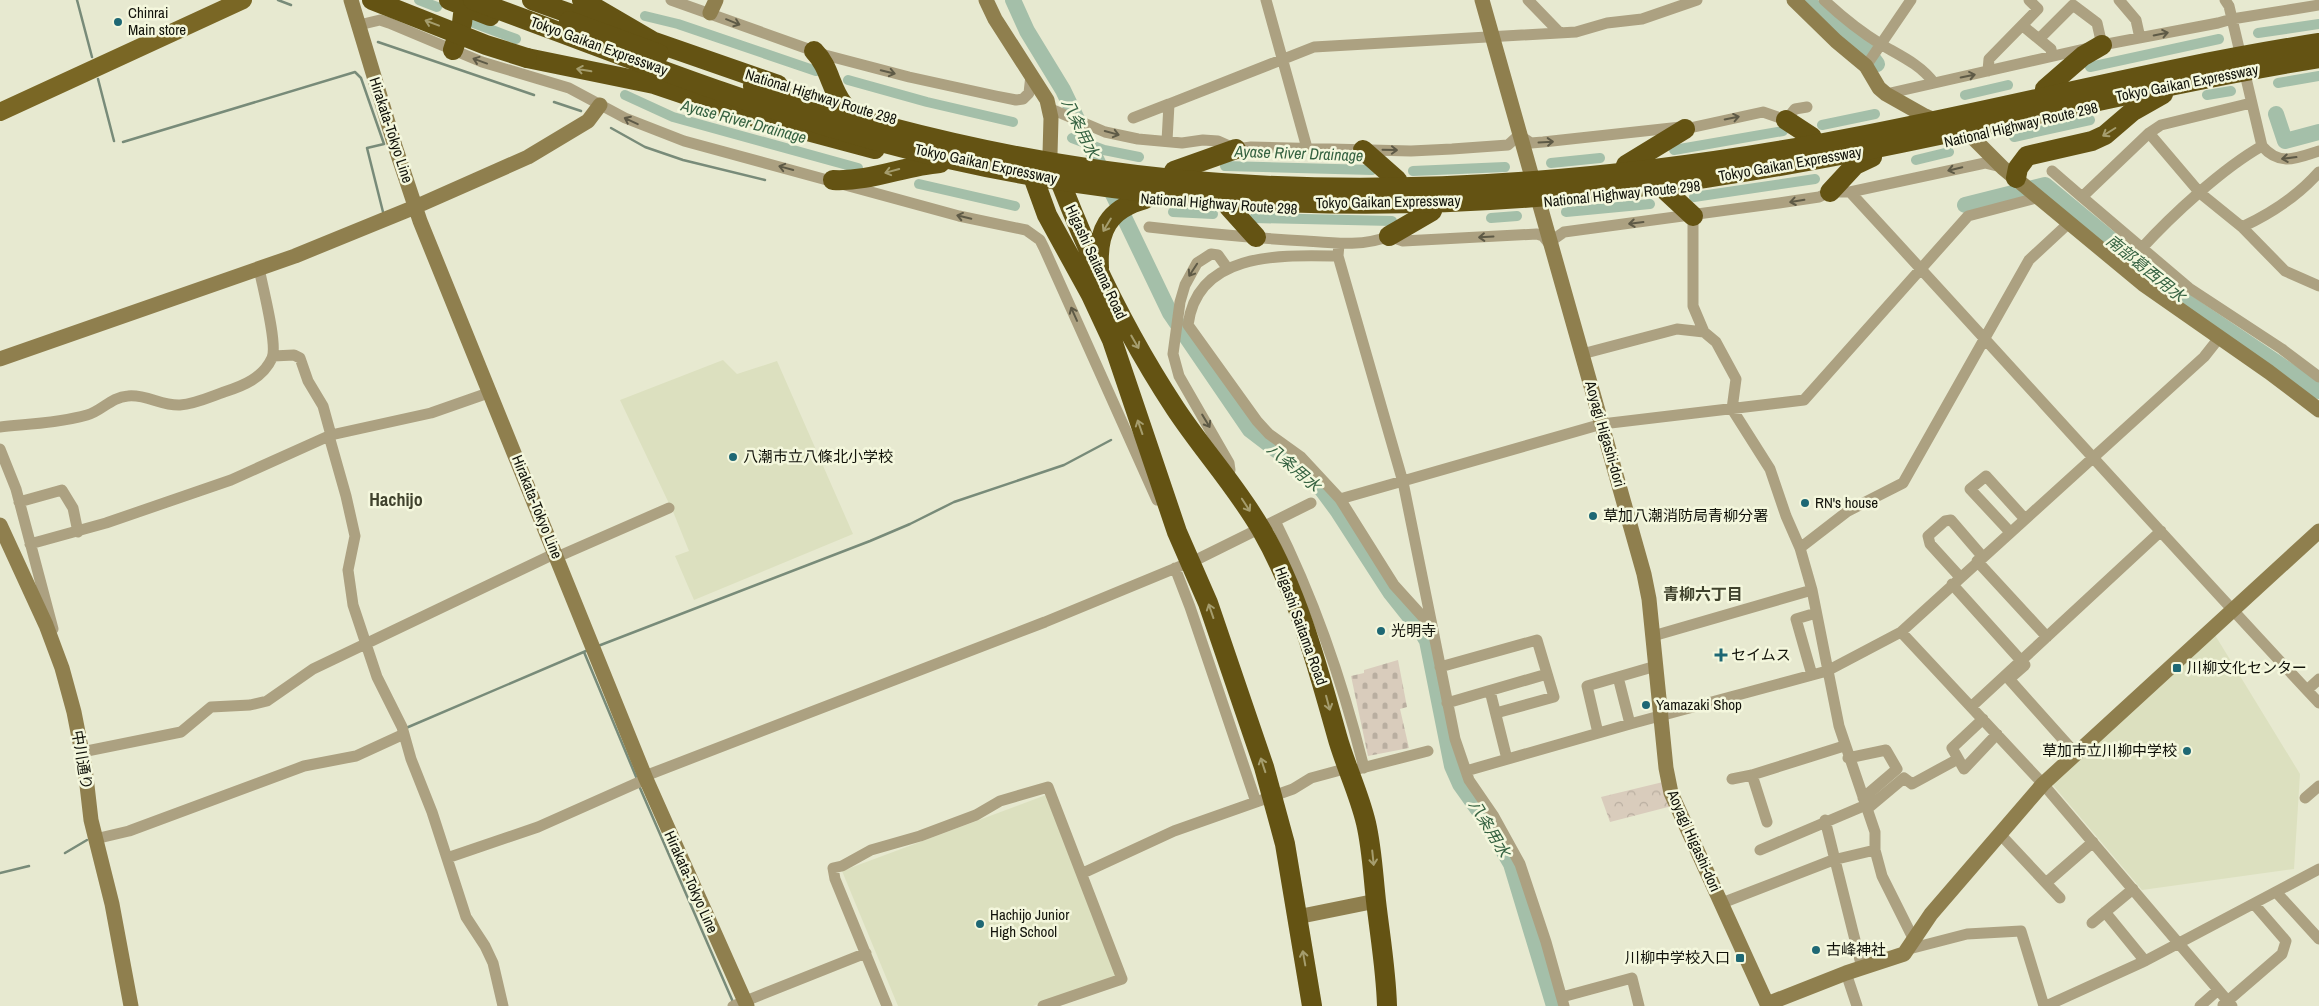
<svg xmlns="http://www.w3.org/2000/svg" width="2319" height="1006" viewBox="0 0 2319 1006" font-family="'Archivo Narrow','Noto Sans JP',sans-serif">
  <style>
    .built { fill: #dce0bf }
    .cemetery { fill: url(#cemetery-stones) }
    .park { fill: url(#park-crowns) }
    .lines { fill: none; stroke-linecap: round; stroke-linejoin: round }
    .stream { stroke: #788b79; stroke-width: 2.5 }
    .canal { stroke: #a4bfa9; stroke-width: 10 }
    .river { stroke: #a4bfa9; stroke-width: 16 }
    .street { stroke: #aca181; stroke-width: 11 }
    .secondary { stroke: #8f7f4e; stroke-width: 15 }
    .primary { stroke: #7a6725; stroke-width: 18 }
    .highway { stroke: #645313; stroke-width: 20 }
    .highway-bridge { stroke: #645313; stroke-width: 20 }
    .oneway { stroke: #5e5a46 }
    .oneway2 { stroke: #a59d6e }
    .poi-dot { fill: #1e6874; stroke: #f4f7dd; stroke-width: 2 }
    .labels { text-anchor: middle; stroke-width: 5; stroke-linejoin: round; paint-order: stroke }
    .poi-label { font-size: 15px; fill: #11120a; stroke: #f4f7dd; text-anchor: start }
    .street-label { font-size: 15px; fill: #11120a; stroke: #f4f7dd }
    .water-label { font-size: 16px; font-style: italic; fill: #356241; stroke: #f4f7dd }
    .neighbourhood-label { font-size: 16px; font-weight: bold; fill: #40422d; stroke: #f4f7dd }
    .quarter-label { font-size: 18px; font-weight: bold; fill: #40422d; stroke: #f4f7dd }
  </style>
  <defs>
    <pattern id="cemetery-stones" width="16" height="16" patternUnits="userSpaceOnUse" patternTransform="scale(1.25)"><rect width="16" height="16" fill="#d9ccbc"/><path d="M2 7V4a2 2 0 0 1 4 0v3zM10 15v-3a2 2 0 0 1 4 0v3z" fill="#b9aea0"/></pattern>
    <pattern id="park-crowns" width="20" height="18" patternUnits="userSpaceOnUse" patternTransform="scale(1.25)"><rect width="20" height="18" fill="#d9ccbc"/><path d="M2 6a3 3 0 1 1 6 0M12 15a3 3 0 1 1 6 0" fill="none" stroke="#b9aea0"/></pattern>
  </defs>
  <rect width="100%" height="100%" fill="#e7e9d0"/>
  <path class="built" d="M723 360 737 374 777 361 853 534 694 600 675 556 689 551 674 514 620 400Z
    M2215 635 2300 774 2294 869 2142 890 2052 784Z
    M1046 795 1116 977 1033 1006H898L842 871Z"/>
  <path class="cemetery" d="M1398 660 1407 707 1400 709 1409 748 1368 756 1351 676 1364 673V670Z"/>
  <path class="park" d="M1663 782 1672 806 1610 822 1601 797Z"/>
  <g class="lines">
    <path class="stream" d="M77 0 92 57
      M278 0 291 5
      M378 42 534 95
      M98 79 114 141
      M554 102 581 111
      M611 128 645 147 683 160 765 180
      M123 142 355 72 361 78 384 144 367 148 383 212
      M598 646 870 541 910 524 954 502 1064 465 1111 440
      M584 652 637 779
      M406 728 586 651
      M640 788 733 1002
      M65 853 87 840
      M0 873 29 866"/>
    <path class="canal" d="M419 0 437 7
      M645 16 678 24 816 71
      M471 22 516 39
      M2258 33 2319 24
      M2090 67 2219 39
      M848 80 927 102 1013 122
      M2278 83 2319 76
      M625 95 673 117 858 168
      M1965 95 2008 85
      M2207 95 2231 91
      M1822 125 1875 114
      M2014 137 2090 120
      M1072 138 1104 150 1139 157
      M1674 150 1783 131
      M1916 160 1949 152
      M1551 163 1600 158
      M1225 166 1372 170
      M1413 171 1505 167
      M919 184 1015 206
      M1694 197 1815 179
      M1173 212 1213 214
      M1566 212 1650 204
      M1254 218 1392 221
      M1491 218 1517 216"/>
    <path class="river" d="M1013 0 1027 31 1063 90 1170 313 1250 430 1296 465 1320 487 1337 510 1390 592 1421 631 1427 641 1452 766 1460 784 1487 822 1511 864 1554 1006
      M1805 0 1866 49 1877 64
      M2276 114 2285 141 2319 132
      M1965 205 2045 185 2188 303 2319 391"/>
    <path class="street" d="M671 0 825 55 909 77 996 96 1016 100 1023 99 1029 93 1031 75
      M1266 0 1307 148
      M1528 0 1560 33
      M1824 0C1842 17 1861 32 1882 45 1901 56 1921 65 1934 83
      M2119 0 2136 20 2140 38
      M2225 0 2229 6 2262 146C2280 167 2297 158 2319 151
      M359 25 380 20 389 23 482 62 569 88 625 118 684 141 959 216 1026 230 1040 240 1044 248 1157 500
      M2023 26 2051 49 2052 56
      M2039 39 2073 5 2097 23 2102 45
      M1866 66 1911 0
      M1988 71 1989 59 2038 9 2029 0
      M1886 94 2102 45 2218 23 2232 19 2319 5
      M2251 103 2161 125 2149 133 2082 197 2189 288 2282 349 2319 377
      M1051 109 1105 132 1138 139 1182 143 1203 140 1218 141 1236 149 1251 147 1411 151 1452 149 1508 145 1519 135 1531 143 1543 142 1681 127 1685 129 1763 112 1786 120 1795 109 1807 107
      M1133 118 1169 104
      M2149 133 2200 193 2242 227 2285 271 2319 286
      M1167 141 1169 104 1314 47 1576 32 1607 23 1642 19 1697 0
      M2052 171 2082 197
      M1850 192C2007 362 2161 534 2319 703
      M1693 216V306L1704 332 1716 342 1736 379 1732 409 1770 469 1786 516 1800 548 1812 590 1839 726 1875 832V850L1833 860 1722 903
      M1149 227C1201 233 1253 238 1306 241 1332 243 1364 247 1389 236L1403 241 1537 234 1543 236 1551 246 1554 239 1564 232 1779 203 1819 197 1830 192H1850L1985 163 2001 167
      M2242 227C2272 213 2297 197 2319 172
      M1339 244 1338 256 1403 482 1455 739 1469 780 1493 815 1520 864 1546 942 1564 1006
      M2141 249C2172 215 2223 168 2262 146
      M1338 256C1282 255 1197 251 1188 325L1257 421 1269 434 1301 457 1340 499 1394 585 1432 627
      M1582 354 1677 329 1704 332
      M273 356 294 355 300 358 308 381 323 406 331 435
      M0 427C28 424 59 423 87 415 102 411 111 397 128 396 146 394 162 406 180 405 195 404 210 397 224 392 243 386 263 378 272 358 278 344 262 285 259 268
      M329 436 346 496 355 536 348 570 353 605 377 677 402 727 411 759 432 812 466 917 485 946 493 963 503 1006
      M0 449 16 489 53 629
      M1226 478 1230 470 1229 463 1179 376 1173 354 1180 302 1185 285 1197 263 1211 254 1218 255 1228 269
      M1340 499 1602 424 1804 400 1968 216 2040 197
      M19 502 62 490 73 508 78 532
      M1275 521C1314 599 1343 683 1364 768
      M2010 532 1970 489 1986 476 2025 519
      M30 544 106 523 231 480 331 435 431 413 491 392
      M1800 548 1848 511 1903 483 2029 260 2070 222
      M557 557 669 508
      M1977 561 2047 637
      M1175 568 1190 607 1256 802
      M1960 577 1930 544 1928 536 1945 521 1951 520 1982 556
      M1952 584 2025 665 2009 679 2076 754
      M1901 632 2043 784 2232 1006
      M1653 636 1812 590
      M1440 667 1537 640 1554 697 1496 713
      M1812 675 1796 619 1816 613
      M1618 677 1630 724
      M2307 690 2319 679
      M1490 691 1507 759
      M1447 703 1547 674
      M1971 707 2161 531
      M1983 719 1952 748 1964 769 1997 734
      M1598 733 1587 686 1656 666
      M82 752 181 732 211 707 250 705 267 701 313 669 556 553
      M1848 758 1886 750 1897 769 1863 798
      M1358 769 1428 751
      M1466 771 1630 724 1827 671 1901 632 2204 357 2219 338
      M1752 775 1767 822
      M645 776 1045 622 1200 558 1311 503
      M1732 779 1752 775 1844 746
      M2305 798 2319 786
      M1867 809 1904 778 1912 784 1958 759
      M1825 820 1862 968
      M1999 833 2060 898
      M95 839 129 831 304 766 356 756 404 734
      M1760 850 1866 805
      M1875 850 1882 876 1914 940
      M447 858 538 827 646 779
      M1083 873 1174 831 1293 789 1311 778 1348 768
      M2046 883 2093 842
      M2276 892 2319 939
      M2105 912 2145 961
      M2092 923 2133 889
      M1909 949 1967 934 2021 931 2044 1006
      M1846 973 1857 1006
      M1562 997 1632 978 1639 1006
      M2223 1005 2282 954 2286 941 2254 904
      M733 1006 866 953
      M887 1006 835 879 833 868 842 866 871 850 920 836 976 815 1000 801 1048 787 1122 979 1043 1006
      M2046 1006 2145 961 2319 869
      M2200 1006 2218 990"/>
    <path class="secondary" d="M351 0 395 146 420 221 646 779 747 1006
      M986 0 995 19 1047 100 1051 118 1050 154
      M1482 0 1644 574 1649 599 1666 768 1671 793 1768 1006
      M1794 0 1836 41 1866 66 1879 88 1886 94 1925 116 1971 136 2003 168 2143 284 2269 372 2319 410
      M710 13 716 0
      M0 359 295 256 415 207 528 157 588 121 600 105
      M0 525 46 625 62 668 74 712 85 768 91 820 112 904 131 1006
      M1297 917 1376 901
      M1767 1004 1846 973 1904 954 1931 914 2043 784 2319 531"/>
    <path class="primary" d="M0 112 243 0"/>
    <path class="highway" d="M449 0 490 16
      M532 0 591 21
      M582 0 652 41
      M640 37 778 85
      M453 50 462 23 464 6
      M814 51C830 67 830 88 843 104
      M527 58 654 84 740 113 875 149
      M2045 89 2083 56 2102 45
      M1786 120 1812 137
      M1363 150 1397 180
      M1046 163 1035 182 1047 215 1091 295 1112 340 1177 532 1208 603 1264 767 1285 844 1312 1006
      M1054 165C1086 251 1125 332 1175 408 1202 449 1236 486 1261 529 1298 593 1317 665 1337 736 1345 765 1359 793 1366 823 1372 849 1373 874 1376 901 1380 936 1386 970 1387 1006
      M1626 165 1685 129
      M1174 171 1236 149
      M2016 178 2018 168 2027 156 2092 141 2105 135 2133 111 2163 94
      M833 180C870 182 904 166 940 163
      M1666 191 1693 216
      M1830 192 1855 165 1872 157
      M1229 207 1256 237
      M1389 236 1432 211
      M1099 268C1097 231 1108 209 1145 199"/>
    <path class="highway-bridge" d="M372 0 486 45 527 58
      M473 0C609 50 745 105 885 143 1151 215 1434 218 1705 178 1911 148 2113 92 2319 58
      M569 21 659 54
      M753 86C892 133 1036 166 1182 180 1394 199 1608 182 1818 144 1986 114 2150 69 2319 43"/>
  </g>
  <defs><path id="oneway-shaft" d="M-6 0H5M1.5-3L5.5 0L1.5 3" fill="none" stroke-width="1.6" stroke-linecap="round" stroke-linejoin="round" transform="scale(1.25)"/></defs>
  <g class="oneway">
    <use href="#oneway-shaft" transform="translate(733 22) rotate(22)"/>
    <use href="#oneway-shaft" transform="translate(2161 34) rotate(-11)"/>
    <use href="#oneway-shaft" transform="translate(480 61) rotate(-160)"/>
    <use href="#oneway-shaft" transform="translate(888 72) rotate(14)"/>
    <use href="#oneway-shaft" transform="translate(1968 76) rotate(-12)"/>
    <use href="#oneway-shaft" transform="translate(1732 118) rotate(-11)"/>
    <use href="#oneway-shaft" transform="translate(631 121) rotate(-155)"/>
    <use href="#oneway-shaft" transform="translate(1112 133) rotate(15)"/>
    <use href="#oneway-shaft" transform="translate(1546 142) rotate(-3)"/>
    <use href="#oneway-shaft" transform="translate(1390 150) rotate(1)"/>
    <use href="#oneway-shaft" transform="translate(2289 158) rotate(173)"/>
    <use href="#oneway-shaft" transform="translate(786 168) rotate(-165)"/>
    <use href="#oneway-shaft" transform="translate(1955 169) rotate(167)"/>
    <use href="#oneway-shaft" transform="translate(1797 201) rotate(171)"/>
    <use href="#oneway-shaft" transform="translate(964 217) rotate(-167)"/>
    <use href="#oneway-shaft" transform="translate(1636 223) rotate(173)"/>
    <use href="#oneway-shaft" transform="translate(1486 237) rotate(177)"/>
    <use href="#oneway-shaft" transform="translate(1193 270) rotate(123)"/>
    <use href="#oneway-shaft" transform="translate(1074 314) rotate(-114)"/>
    <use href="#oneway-shaft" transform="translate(1206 421) rotate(59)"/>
  </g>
  <g class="oneway2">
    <use href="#oneway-shaft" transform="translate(432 23) rotate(-159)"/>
    <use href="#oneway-shaft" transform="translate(584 70) rotate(-170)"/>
    <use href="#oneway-shaft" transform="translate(2109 132) rotate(148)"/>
    <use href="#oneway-shaft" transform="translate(892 171) rotate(165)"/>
    <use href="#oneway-shaft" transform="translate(1107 225) rotate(121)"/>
    <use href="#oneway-shaft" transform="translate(1135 342) rotate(60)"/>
    <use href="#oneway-shaft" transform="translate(1140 427) rotate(-109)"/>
    <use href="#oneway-shaft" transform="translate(1246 505) rotate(57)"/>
    <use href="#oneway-shaft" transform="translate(1211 611) rotate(-109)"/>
    <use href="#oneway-shaft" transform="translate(1328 703) rotate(75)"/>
    <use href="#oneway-shaft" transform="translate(1263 765) rotate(-108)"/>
    <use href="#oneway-shaft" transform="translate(1373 858) rotate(84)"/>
    <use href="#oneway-shaft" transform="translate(1304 958) rotate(-100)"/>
  </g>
  <g class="poi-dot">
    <circle cx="118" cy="22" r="5"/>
    <circle cx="733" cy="457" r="5"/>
    <circle cx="1805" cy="503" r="5"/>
    <circle cx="1593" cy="516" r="5"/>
    <circle cx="1381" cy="631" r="5"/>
    <path d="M1718.5 647.5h5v5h5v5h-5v5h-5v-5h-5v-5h5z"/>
    <rect x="2172" y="663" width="10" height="10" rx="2.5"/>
    <circle cx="1646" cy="705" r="5"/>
    <circle cx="2187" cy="751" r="5"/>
    <circle cx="980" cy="924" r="5"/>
    <circle cx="1816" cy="950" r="5"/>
    <rect x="1735" y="953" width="10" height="10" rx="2.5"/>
  </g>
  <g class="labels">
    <g class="poi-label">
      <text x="128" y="18">Chinrai<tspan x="128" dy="17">Main store</tspan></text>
      <text x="743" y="462">八潮市立八條北小学校</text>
      <text x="1815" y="508">RN's house</text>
      <text x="1603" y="521">草加八潮消防局青柳分署</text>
      <text x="1391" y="636">光明寺</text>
      <text x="1731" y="660">セイムス</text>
      <text x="2187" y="673">川柳文化センター</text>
      <text x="1656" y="710">Yamazaki Shop</text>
      <text x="2177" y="756" text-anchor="end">草加市立川柳中学校</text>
      <text x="990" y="920">Hachijo Junior<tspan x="990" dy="17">High School</tspan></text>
      <text x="1826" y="955">古峰神社</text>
      <text x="1730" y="963" text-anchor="end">川柳中学校入口</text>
    </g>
    <g class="street-label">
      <text transform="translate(599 46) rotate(20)" y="5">Tokyo Gaikan Expressway</text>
      <text transform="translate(2187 83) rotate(-11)" y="5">Tokyo Gaikan Expressway</text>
      <text transform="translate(821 97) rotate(17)" y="5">National Highway Route 298</text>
      <text transform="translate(2021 125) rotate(-13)" y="5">National Highway Route 298</text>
      <text transform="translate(391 130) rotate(72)" y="5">Hirakata-Tokyo Line</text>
      <text transform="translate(986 164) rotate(12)" y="5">Tokyo Gaikan Expressway</text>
      <text transform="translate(1790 164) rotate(-10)" y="5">Tokyo Gaikan Expressway</text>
      <text transform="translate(1622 194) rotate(-6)" y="5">National Highway Route 298</text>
      <text transform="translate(1388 202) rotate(-1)" y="5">Tokyo Gaikan Expressway</text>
      <text transform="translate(1219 204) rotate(4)" y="5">National Highway Route 298</text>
      <text transform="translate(1096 262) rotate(65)" y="5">Higashi Saitama Road</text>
      <text transform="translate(1605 434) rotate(74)" y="5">Aoyagi Higashi-dori</text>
      <text transform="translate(537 507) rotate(68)" y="5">Hirakata-Tokyo Line</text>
      <text transform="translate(1301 626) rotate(70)" y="5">Higashi Saitama Road</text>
      <text transform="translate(82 760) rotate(81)" y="5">中川通り</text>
      <text transform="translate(1694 841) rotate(66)" y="5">Aoyagi Higashi-dori</text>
      <text transform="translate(691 882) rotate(66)" y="5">Hirakata-Tokyo Line</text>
    </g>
    <g class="water-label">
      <text transform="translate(744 121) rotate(15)" y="6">Ayase River Drainage</text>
      <text transform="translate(1081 128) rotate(64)" y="6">八条用水</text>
      <text transform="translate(1299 153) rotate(2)" y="6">Ayase River Drainage</text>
      <text transform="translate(2146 268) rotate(39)" y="6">南部葛西用水</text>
      <text transform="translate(1294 467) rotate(41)" y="6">八条用水</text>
      <text transform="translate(1490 828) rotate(59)" y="6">八条用水</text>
    </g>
    <g class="neighbourhood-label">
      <text x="1703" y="600">青柳六丁目</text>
    </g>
    <g class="quarter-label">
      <text x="396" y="506">Hachijo</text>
    </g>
  </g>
</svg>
